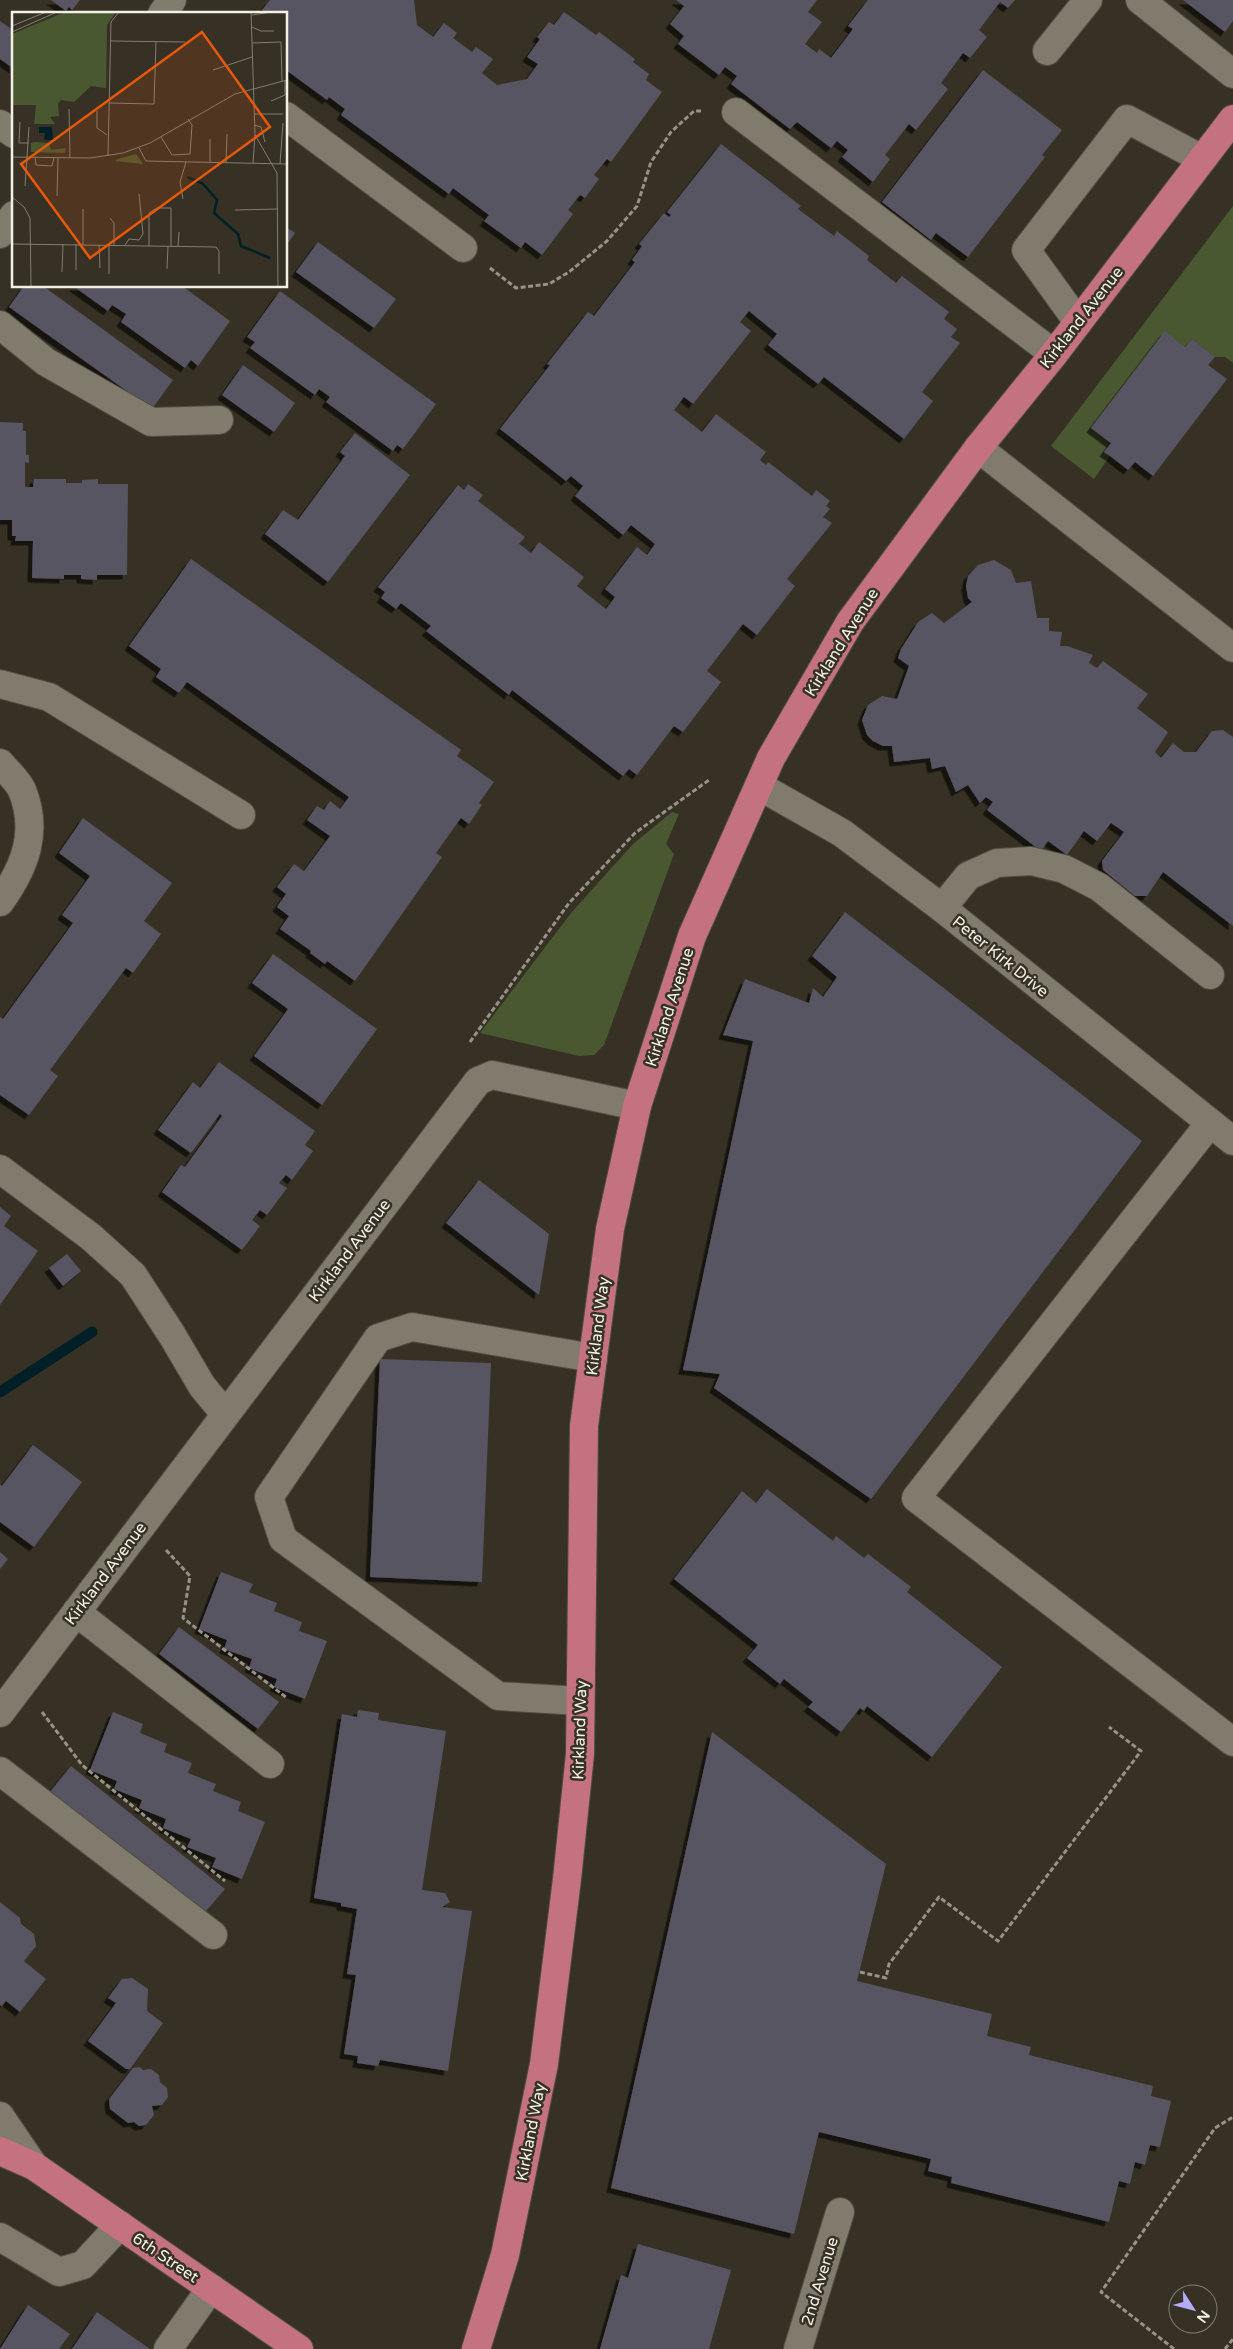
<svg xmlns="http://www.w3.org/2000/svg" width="1233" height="2349" viewBox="0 0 1233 2349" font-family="'Varela Round',sans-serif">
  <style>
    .green { fill: #4a5832 }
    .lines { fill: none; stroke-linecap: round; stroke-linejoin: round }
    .stream { stroke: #001f26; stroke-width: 11 }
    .building { fill: #595462; filter: url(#shadow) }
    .minor-casing { stroke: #504d41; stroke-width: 30 }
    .major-casing { stroke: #504d41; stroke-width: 30 }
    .path { stroke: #979388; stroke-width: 3; stroke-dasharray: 5 2.5; stroke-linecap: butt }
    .minor { stroke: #807b6c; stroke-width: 28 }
    .major { stroke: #c47280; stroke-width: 28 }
    .labels { text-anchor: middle; stroke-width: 5; stroke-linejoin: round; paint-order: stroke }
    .street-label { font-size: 16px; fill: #f3f0e7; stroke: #363124 }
    .inset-river { fill: none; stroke: #001f26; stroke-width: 2.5 }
    .inset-road { fill: none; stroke: #827d72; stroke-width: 1 }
    .view { fill: #e8590c; fill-opacity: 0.15; stroke: #e8590c; stroke-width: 2.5 }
    .inset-edge { fill: none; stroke: #f3f0e7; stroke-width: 2.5 }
  </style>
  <defs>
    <filter id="shadow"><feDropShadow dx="-4.5" dy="4.5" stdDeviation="0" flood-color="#0009"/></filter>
  </defs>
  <rect width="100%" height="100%" fill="#363124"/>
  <path class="green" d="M1233 206V363L1225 357H1215L1192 339 1185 347 1165 332 1105 451 1110 456 1094 479 1051 446Z
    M672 812 679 814 666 844 674 854 604 1045 594 1055 579 1056 480 1033 571 913 633 844Z"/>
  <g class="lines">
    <path class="stream" d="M0 1392 92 1332"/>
  </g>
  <path class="building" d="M51 0H80L72 10 69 7 66 11Z
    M270 0H414L417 25 433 37 444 23 457 33 453 38 472 52 476 47 493 59 482 73 497 85 527 79 538 64 527 57 540 39 537 37 549 22 554 25 564 12 596 35 599 32 635 59 633 62 649 74 646 80 662 92 611 162 607 159 594 175 599 179 585 198 580 195 568 210 573 214 542 255 525 242 521 248 484 221 489 215 453 188 449 194 341 115 345 109 329 97 327 100 286 70V14H264L262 10Z
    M676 0H817L808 12 822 22 805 44 817 53 819 49 831 58 853 29 848 26 868 0H1015L1008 8 1000 2 979 30 987 37 970 58 963 53 941 83 948 89 916 130 909 124 885 155 890 159 873 182 842 157 848 150 837 141 831 148 797 122 790 129 731 84 737 76 725 67 719 75 678 44 684 36 670 24 684 6Z
    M1183 0H1233V21L1225 32Z
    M0 21 14 31V69L0 59Z
    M983 70 1062 130 1042 155 1045 157 968 257 936 233 931 240 882 202Z
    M721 144 801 206 798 209 834 236 837 231 869 256 867 260 896 283 902 276 949 312 944 319 957 329 951 337 960 343 922 392 933 401 904 439 824 377 818 384 768 345 777 334 749 311 740 322 751 331 693 404 684 397 674 410 702 432 716 414 766 452 760 460 766 465 768 462 812 496 816 490 830 501 826 506 830 509 823 517 832 523 787 579 795 586 757 635 743 624 707 671 721 682 683 732 674 726 637 775 629 769 623 776 512 690 509 695 426 631 431 626 401 603 396 609 381 598 385 592 378 587 458 485 464 490 468 484 483 495 478 501 525 537 519 544 531 553 539 542 584 577 577 586 606 609 615 597 605 589 637 547 647 555 655 544 631 525 623 535 575 496 583 486 571 476 566 481 500 429 550 365 547 364 588 312 594 316 635 262 632 260 642 246 639 244 664 213 669 217 671 215 667 212Z
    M286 227 295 233 286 246Z
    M318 242 396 299 374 328 296 272Z
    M24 286H43L173 380 152 409 9 307Z
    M73 286H182L230 321 198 366 191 360 185 368 121 322 126 314 112 305 108 311Z
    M280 291 436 404 403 449 397 445 393 451 326 402 330 397 319 389 315 395 250 348 255 342 247 337Z
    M1165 331 1185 347 1192 339 1215 357 1208 365 1227 379 1153 476 1135 462 1128 470 1110 456 1104 452 1111 443 1091 428Z
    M243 365 295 403 274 432 222 395Z
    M0 422 23 423V431H26V455H29V463L25 462V487H33L34 479H66V483H82V480L98 479V484H128L127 575H97V580L81 579V575H64V579L32 578 33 541H15L16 536H12V520H0Z
    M355 433 410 475 328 582 265 534 283 510 298 520 345 456 340 452Z
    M191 559 461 750 457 756 494 782 479 803 482 805 469 824 461 818 436 853 442 857 355 981 327 961 325 964 310 953 311 951 280 929 289 916 277 907 286 894 277 887 294 864 304 871 330 836 307 820 317 806 324 810 330 801 340 809 349 797 187 682 179 693 156 677 161 669 129 646Z
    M994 560 1011 570 1016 583 1031 581 1037 618H1049V631L1062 632 1060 646H1067L1093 655 1089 663 1097 668 1103 661 1148 694 1137 708 1168 732 1155 752 1161 758 1173 743 1184 752H1196L1212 731 1223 730 1233 737V926L1163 872 1147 896H1135L1103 870 1102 861 1124 832 1111 823 1097 841 1084 831 1067 855 1048 841 1041 851 987 810 993 802 986 797 980 803 968 785 956 792 945 766 932 769 930 758 894 762 892 746H883L873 741 867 735 862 720 868 705 882 696 897 699 909 666 898 658 901 649 918 622 932 613 944 623 972 602 968 598 966 586 968 576 978 565Z
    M83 818 172 883 144 921 161 934 133 973 126 968 50 1070 58 1076 29 1115 0 1095V1017L3 1019 73 923 62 915 90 876 59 853Z
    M845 912 1142 1141 871 1499 714 1388 720 1374 683 1370 753 1041 723 1035 745 979 809 1003 813 988 823 997 837 977 812 956Z
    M273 954 377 1029 322 1105 254 1056 288 1009 252 983Z
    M219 1062 315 1131 305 1145 313 1151 292 1180 286 1175 279 1183 287 1188 267 1215 260 1210 252 1220 260 1226 242 1250 162 1192 181 1165 185 1167 222 1116 220 1114 191 1153 158 1130 193 1082 200 1088Z
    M479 1180 549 1234 539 1295 446 1223Z
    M0 1207 11 1216 4 1226 38 1251 0 1305Z
    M67 1254 81 1271 63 1286 49 1268Z
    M380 1359 491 1363 482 1582 370 1577Z
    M33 1445 82 1482 34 1547 0 1522V1484L2 1486Z
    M767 1489 833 1541 836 1536 864 1558 868 1554 911 1587 907 1592 1002 1667 932 1757 867 1706 864 1711 860 1708 841 1732 808 1707 813 1702 784 1679 780 1684 747 1658 758 1645 674 1579 742 1491 756 1503Z
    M0 1552 8 1559 0 1569Z
    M221 1572 253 1584 249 1592 277 1603 274 1611 302 1622 299 1631 327 1641 305 1699 274 1687 277 1679 249 1668 252 1659 224 1649 227 1640 199 1629Z
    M179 1627 279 1702 258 1729 159 1654Z
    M358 1710 379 1713 378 1720 446 1731 422 1890 445 1893 450 1902 442 1907 472 1911 448 2071 380 2060 378 2066 357 2063 358 2056 344 2054 356 1975 347 1974 357 1909 341 1906V1903L314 1898 342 1714 357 1717Z
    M113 1712 143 1724 140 1733 167 1744 164 1752 192 1763 188 1773 216 1784 213 1791 241 1802 238 1811 265 1822 242 1879 212 1867 216 1858 187 1847 191 1839 163 1828 166 1819 139 1808 142 1800 114 1789 117 1781 90 1770Z
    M712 1732 886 1864 857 1981 992 2014 987 2036 1031 2047 1029 2055 1153 2086 1151 2096 1171 2101 1160 2147 1150 2145 1145 2165 1135 2162 1130 2184 1119 2181 1109 2222 951 2183 952 2177 928 2171 931 2159 819 2132 794 2234 611 2188Z
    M71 1766 225 1889 202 1916 49 1793Z
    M0 1902 20 1918 21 1924 34 1934 36 1946 24 1961 46 1979 20 2012 6 2001 2 2006 0 2005Z
    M132 1978 148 1989 147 2011 163 2023 130 2069H126L88 2041 116 2003 108 1998 122 1979Z
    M140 2067 143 2070 151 2069 159 2075 160 2082 167 2088 168 2097 162 2105 152 2106 154 2115 146 2125 139 2126 134 2122 128 2123 110 2109 109 2099 133 2068Z
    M638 2244 731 2270 709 2349H600L621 2275 628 2278Z
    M28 2305 70 2334 59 2349H0Z
    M97 2312 150 2349H72Z"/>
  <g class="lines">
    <defs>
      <path id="minor" d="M1140 0 1233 74
        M162 14 172 0
        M1047 51 1088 0
        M736 112 1054 354
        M286 116 463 248
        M0 124 14 134
        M0 234 14 215
        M1078 322 1026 250 1127 119 1202 159
        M0 325 46 362 151 422 219 420
        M978 448 1233 648
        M0 684 49 697 241 815
        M0 763C7 771 18 781 22 790 39 832 25 867 0 902
        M759 786 842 833 942 908 1233 1141
        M942 908 968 876 997 863 1031 861 1064 869 1099 887 1210 975
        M1210 1123 916 1498 1233 1742
        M0 1169 91 1237 133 1275 172 1335 202 1386 225 1414
        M76 1612 270 1764
        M580 1701 498 1696 283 1539 269 1497 378 1338 412 1327 593 1358
        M0 1713 478 1081 492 1075 637 1106
        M0 1771 213 1935
        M0 2116 34 2166
        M0 2237 59 2272 83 2265 120 2225
        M168 2349 211 2288
        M798 2349 840 2212"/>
      <path id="major" d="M0 2151 34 2166 299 2349
        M476 2349 505 2255 544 2064 567 1879 580 1754 584 1426 610 1229 637 1106 692 936 771 758 850 622 978 448 1054 354 1233 119"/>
    </defs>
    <use href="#minor" class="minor-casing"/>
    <use href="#major" class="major-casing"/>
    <path class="path" d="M490 268 516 288 549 284 569 272 607 241 637 206 651 162 671 132 694 111H703
      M470 1042 569 903 635 833 709 780
      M166 1550 190 1576 183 1618 287 1698
      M42 1712 82 1765 225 1881
      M860 1972 886 1978 889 1964 939 1897 998 1941 1141 1751 1109 1727
      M1174 2349 1101 2292 1215 2128 1233 2117
      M1225 2349 1233 2339"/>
    <use href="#minor" class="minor"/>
    <use href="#major" class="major"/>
  </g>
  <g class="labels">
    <g class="street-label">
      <text transform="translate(1081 317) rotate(-52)" y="6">Kirkland Avenue</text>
      <text transform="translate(841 642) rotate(-58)" y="6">Kirkland Avenue</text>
      <text transform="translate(1001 956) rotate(39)" y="6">Peter Kirk Drive</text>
      <text transform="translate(669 1007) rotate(-72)" y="6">Kirkland Avenue</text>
      <text transform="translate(349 1250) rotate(-53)" y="6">Kirkland Avenue</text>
      <text transform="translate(597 1326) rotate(-83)" y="6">Kirkland Way</text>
      <text transform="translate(105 1573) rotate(-53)" y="6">Kirkland Avenue</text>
      <text transform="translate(579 1730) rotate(-88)" y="6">Kirkland Way</text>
      <text transform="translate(530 2132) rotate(-79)" y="6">Kirkland Way</text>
      <text transform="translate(166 2257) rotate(34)" y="6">6th Street</text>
      <text transform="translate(819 2281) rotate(-73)" y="6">2nd Avenue</text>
    </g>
  </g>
  <g transform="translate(12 12)">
    <rect width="275" height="275" fill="#363124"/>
    <path d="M53 0H104L95 13 94 76 79 74 62 90 49 88 46 91 47 104 38 105 43 112H22L24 93H0V22ZM23 130 37 131 39 138 54 136 53 141 19 140V131ZM124 142 131 152 103 149 106 147Z" fill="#4a5832"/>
    <path d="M27 115H40L41 128H32L33 121H27Z" fill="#001f26"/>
    <path class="inset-river" d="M175 165 190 171 200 182 205 188 202 201 226 222 229 234 258 246"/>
    <path class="inset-road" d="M239 0 243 123 265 161 266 275M240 3 260 0M0 14 34 0M240 15 249 19H262M0 20 45 0M99 29 173 30M240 31 269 30 270 69M201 58 240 45M259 89 273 83V69M97 91 142 92 144 30M57 97 58 146M85 99V116L95 123M242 102H271M8 110 7 131H17M242 113 249 115 253 130M149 125 160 143 178 142 180 113 176 107M127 136 134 149 275 152M96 144 99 10 107 0M0 145 78 146 111 141 138 131 223 82 275 68M23 145 24 153 40 154 42 146M198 151V127M214 151 215 122M241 151 243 123M268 152 271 111M13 174 17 115M45 184 46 146M0 185 12 195 18 206 19 275M171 187 168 170 174 150M223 198 266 197M98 206 102 211V233M0 232 204 235 207 239V262M71 233V197M87 233 88 256M97 233V262M113 233 117 227 127 228 131 222 127 182M137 234V201L145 196H159V234M166 235 167 220M155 257 156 234M64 258V232M50 260 51 232"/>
    <path class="view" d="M190 20 258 115 78 246 9 152Z"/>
    <rect width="275" height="275" class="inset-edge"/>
  </g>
  <g transform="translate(1193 2309) rotate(126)"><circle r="24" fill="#363124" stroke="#827d72"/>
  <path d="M0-4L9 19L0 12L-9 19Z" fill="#b5acf8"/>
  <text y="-8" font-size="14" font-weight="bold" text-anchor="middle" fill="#f3f0e7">N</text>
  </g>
</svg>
